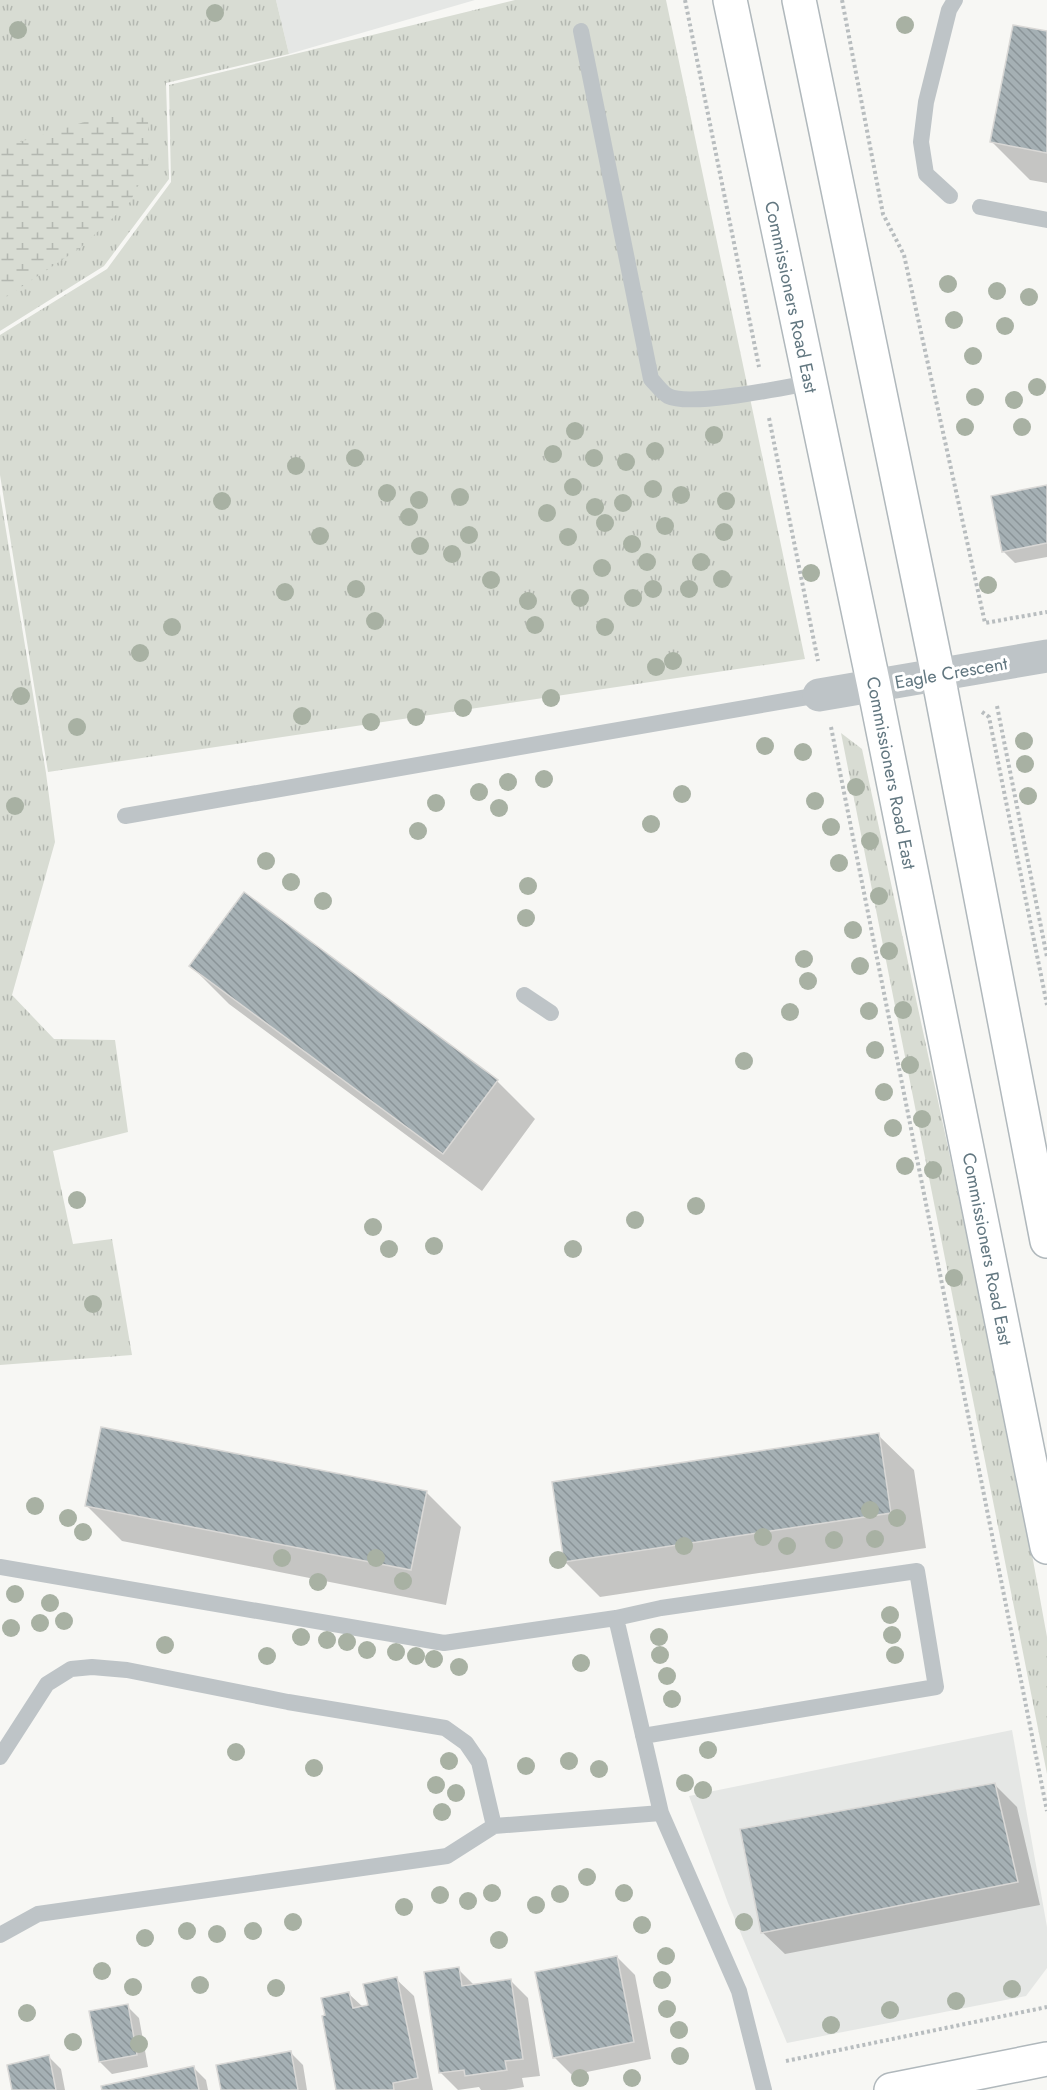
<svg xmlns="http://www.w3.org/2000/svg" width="1047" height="2090" viewBox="0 0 1047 2090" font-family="Jost,sans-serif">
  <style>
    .built { fill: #e5e7e5 }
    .grass { fill: url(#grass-tufts) }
    .wetland { fill: url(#wetland-marsh) }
    .shadow { fill: #0003 }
    .building { fill: url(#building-back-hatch); stroke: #d9d8d6; stroke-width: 1.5 }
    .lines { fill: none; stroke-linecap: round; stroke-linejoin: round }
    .secondary-casing { stroke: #b0b8bc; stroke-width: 36 }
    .path { stroke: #b8bdbf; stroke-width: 4; stroke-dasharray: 3 3; stroke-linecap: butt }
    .lane { stroke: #bec4c7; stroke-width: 16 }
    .street { stroke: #bec4c7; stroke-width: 33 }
    .secondary { stroke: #fff; stroke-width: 33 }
    .tree { fill: #a8b1a3 }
    .labels { text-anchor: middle; stroke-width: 6; stroke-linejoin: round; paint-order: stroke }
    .street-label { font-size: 18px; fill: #627780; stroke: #fff }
  </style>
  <defs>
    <pattern id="grass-tufts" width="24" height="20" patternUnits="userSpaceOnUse" patternTransform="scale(1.5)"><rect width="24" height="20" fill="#d8dcd3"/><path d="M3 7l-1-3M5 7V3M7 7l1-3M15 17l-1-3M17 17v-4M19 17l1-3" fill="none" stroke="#b3b7b0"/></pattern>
    <pattern id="wetland-marsh" width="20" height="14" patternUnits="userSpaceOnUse" patternTransform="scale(1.5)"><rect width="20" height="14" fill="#d8dcd3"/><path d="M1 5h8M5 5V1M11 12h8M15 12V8" fill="none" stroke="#b3b7b0"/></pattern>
    <pattern id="building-back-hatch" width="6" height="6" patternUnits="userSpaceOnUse" patternTransform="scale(1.5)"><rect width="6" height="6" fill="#a5b0b4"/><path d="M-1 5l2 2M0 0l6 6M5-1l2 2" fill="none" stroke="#8a9498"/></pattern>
  </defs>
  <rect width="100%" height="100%" fill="#f7f7f4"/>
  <path class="built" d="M276 0H475L289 54Z
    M1012 1730 1047 1927V1968L1026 1996 787 2043 728 1903 689 1796Z"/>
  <path class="grass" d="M0 0H276L289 54 166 83 169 179 104 266 0 331Z
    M515 0H666L805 659 48 772 0 475V335L107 269 171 182 169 85Z
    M0 494 46 773 55 842 12 995 54 1039 115 1040 128 1132 53 1151 73 1244 112 1239 132 1355 0 1365Z
    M841 733 862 749 1011 1439 1047 1637V1774Z"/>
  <path class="wetland" d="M107 115 148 118 149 164 130 202 80 248 0 301V148Z"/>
  <path class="shadow" d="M1047 33V183L1030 180 992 142Z
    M1047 487V557L1015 563 1003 551Z
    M191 966 497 1081 535 1119 482 1191 229 1004Z
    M878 1435 914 1470 926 1548 600 1597 565 1562Z
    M426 1492 461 1527 446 1605 122 1541 87 1506Z
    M995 1785 1017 1807 1040 1905 785 1954 762 1932Z
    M617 1957 635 1975 651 2059 572 2075 554 2057Z
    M458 1969 475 1986 510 1980 528 1998 540 2076 522 2078 524 2087 506 2090H481L479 2087 458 2090 441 2073Z
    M396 1979 414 1996 433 2090H338L349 1994 363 2007 370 2006Z
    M127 2006 139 2018 148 2067 112 2074 100 2062Z
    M291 2053 303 2065 307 2090H223Z
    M49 2057 61 2069 65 2090H14Z
    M194 2068 206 2080 208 2090H103Z"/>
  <path class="building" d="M1013 25 1047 31V153L990 142Z
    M1047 485V543L1002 552 991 496Z
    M244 892 498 1080 443 1154 189 966Z
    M101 1427 427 1491 411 1570 85 1506Z
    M879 1433 891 1513 564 1562 552 1482Z
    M995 1783 1018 1882 761 1933 740 1829Z
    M617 1956 634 2042 553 2058 535 1972Z
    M459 1967 462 1986 511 1979 523 2059 505 2061 507 2070 465 2076 464 2070 439 2073 424 1972Z
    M397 1977 418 2078 393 2083 394 2090H336L322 2016 325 2015 321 1998 349 1992 353 2008 368 2005 363 1984Z
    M128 2004 137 2055 99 2062 89 2011Z
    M291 2051 298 2090H221L216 2065Z
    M49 2055 56 2090H12L7 2065Z
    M194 2066 199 2090H102L101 2086Z"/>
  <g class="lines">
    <defs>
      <path id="secondary" d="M730 0 874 686 1047 1547
        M799 0 938 675 1047 1241
        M891 2090 1047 2059"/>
    </defs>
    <use href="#secondary" class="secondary-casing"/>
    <path class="path" d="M685 0 759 367
      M842 0 883 214 904 255 985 623 1047 612
      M769 418 818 661
      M997 706 1047 957
      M982 712 989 717 1047 1005
      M831 727 1047 1811
      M786 2061 1047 2007"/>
    <path class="lane" d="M581 31 651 379C656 384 662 393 668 396 690 407 782 388 809 383
      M950 196 926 174 921 142 926 102 949 10 955 0
      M980 207 1047 220
      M125 816 819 695
      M524 995 551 1013
      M0 1567 444 1643 616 1618 661 1608 917 1571 936 1687 643 1736
      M616 1618 661 1813 739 1991 764 2090
      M0 1757 47 1684 71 1669 92 1667 127 1670 288 1702 445 1728 466 1743 479 1762 494 1826 661 1813
      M0 1935 38 1914 447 1856 494 1826"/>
    <path class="street" d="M819 695 1047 656"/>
    <use href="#secondary" class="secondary"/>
  </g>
  <g class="tree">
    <circle cx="215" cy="13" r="9"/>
    <circle cx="905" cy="25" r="9"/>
    <circle cx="18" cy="30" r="9"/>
    <circle cx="948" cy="284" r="9"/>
    <circle cx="997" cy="291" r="9"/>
    <circle cx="1029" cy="297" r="9"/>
    <circle cx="954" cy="320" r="9"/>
    <circle cx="1005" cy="326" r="9"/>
    <circle cx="973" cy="356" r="9"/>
    <circle cx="1037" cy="387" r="9"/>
    <circle cx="975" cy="397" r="9"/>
    <circle cx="1014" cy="400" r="9"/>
    <circle cx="965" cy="427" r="9"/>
    <circle cx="1022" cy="427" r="9"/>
    <circle cx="575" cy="431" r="9"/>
    <circle cx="714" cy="435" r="9"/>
    <circle cx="655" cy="451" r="9"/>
    <circle cx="553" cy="454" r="9"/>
    <circle cx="355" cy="458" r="9"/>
    <circle cx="594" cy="458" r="9"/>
    <circle cx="626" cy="462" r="9"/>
    <circle cx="296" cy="466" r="9"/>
    <circle cx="573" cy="487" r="9"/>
    <circle cx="653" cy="489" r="9"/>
    <circle cx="387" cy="493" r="9"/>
    <circle cx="681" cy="495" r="9"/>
    <circle cx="460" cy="497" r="9"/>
    <circle cx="419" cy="500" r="9"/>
    <circle cx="222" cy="501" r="9"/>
    <circle cx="726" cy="501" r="9"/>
    <circle cx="623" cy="503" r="9"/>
    <circle cx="595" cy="507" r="9"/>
    <circle cx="547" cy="513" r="9"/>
    <circle cx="409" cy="517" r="9"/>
    <circle cx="605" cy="523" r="9"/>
    <circle cx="665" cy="526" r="9"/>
    <circle cx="724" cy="532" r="9"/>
    <circle cx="469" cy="535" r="9"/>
    <circle cx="320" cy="536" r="9"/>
    <circle cx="568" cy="537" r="9"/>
    <circle cx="632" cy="544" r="9"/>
    <circle cx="420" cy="546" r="9"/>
    <circle cx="452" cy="554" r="9"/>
    <circle cx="647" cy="562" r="9"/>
    <circle cx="701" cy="562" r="9"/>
    <circle cx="602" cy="568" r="9"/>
    <circle cx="811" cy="573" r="9"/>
    <circle cx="722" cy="579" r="9"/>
    <circle cx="491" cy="580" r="9"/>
    <circle cx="988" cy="585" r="9"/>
    <circle cx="356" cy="589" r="9"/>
    <circle cx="653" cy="589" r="9"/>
    <circle cx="689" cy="589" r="9"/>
    <circle cx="285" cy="592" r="9"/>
    <circle cx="580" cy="598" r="9"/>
    <circle cx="633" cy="598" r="9"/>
    <circle cx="528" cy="601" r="9"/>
    <circle cx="375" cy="621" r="9"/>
    <circle cx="535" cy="625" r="9"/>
    <circle cx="172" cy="627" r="9"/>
    <circle cx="605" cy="627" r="9"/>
    <circle cx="140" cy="653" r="9"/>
    <circle cx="673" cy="661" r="9"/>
    <circle cx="656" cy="667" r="9"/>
    <circle cx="21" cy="696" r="9"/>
    <circle cx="551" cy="698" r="9"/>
    <circle cx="463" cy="708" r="9"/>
    <circle cx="302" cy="716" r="9"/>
    <circle cx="416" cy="717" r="9"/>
    <circle cx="371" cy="722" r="9"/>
    <circle cx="77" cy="727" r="9"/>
    <circle cx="1024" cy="741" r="9"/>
    <circle cx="765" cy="746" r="9"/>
    <circle cx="803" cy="752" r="9"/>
    <circle cx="1025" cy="764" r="9"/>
    <circle cx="544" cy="779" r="9"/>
    <circle cx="508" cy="782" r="9"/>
    <circle cx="856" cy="787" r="9"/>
    <circle cx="479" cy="792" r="9"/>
    <circle cx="682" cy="794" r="9"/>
    <circle cx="1028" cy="796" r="9"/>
    <circle cx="815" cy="801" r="9"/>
    <circle cx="436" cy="803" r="9"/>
    <circle cx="15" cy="806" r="9"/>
    <circle cx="499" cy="808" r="9"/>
    <circle cx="651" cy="824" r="9"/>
    <circle cx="831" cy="827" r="9"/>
    <circle cx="418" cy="831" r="9"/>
    <circle cx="870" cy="841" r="9"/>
    <circle cx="266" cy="861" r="9"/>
    <circle cx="839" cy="863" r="9"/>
    <circle cx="291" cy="882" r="9"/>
    <circle cx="528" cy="886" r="9"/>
    <circle cx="879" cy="896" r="9"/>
    <circle cx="323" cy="901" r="9"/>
    <circle cx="526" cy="918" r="9"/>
    <circle cx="853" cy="930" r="9"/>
    <circle cx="889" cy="951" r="9"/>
    <circle cx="804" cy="959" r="9"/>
    <circle cx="860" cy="966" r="9"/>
    <circle cx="808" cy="981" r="9"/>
    <circle cx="903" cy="1010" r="9"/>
    <circle cx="869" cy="1011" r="9"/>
    <circle cx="790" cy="1012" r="9"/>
    <circle cx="875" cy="1050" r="9"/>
    <circle cx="744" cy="1061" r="9"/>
    <circle cx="910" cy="1065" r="9"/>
    <circle cx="884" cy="1092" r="9"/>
    <circle cx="922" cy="1119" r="9"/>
    <circle cx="893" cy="1128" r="9"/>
    <circle cx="905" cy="1166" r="9"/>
    <circle cx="933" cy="1170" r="9"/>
    <circle cx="77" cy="1200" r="9"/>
    <circle cx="696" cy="1206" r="9"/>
    <circle cx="635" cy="1220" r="9"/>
    <circle cx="373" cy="1227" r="9"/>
    <circle cx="434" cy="1246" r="9"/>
    <circle cx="389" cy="1249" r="9"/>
    <circle cx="573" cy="1249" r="9"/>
    <circle cx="954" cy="1278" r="9"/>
    <circle cx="93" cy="1304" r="9"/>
    <circle cx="35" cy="1506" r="9"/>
    <circle cx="870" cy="1510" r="9"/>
    <circle cx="68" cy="1518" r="9"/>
    <circle cx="897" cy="1518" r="9"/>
    <circle cx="83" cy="1532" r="9"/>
    <circle cx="763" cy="1537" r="9"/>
    <circle cx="875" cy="1539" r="9"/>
    <circle cx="834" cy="1540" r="9"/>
    <circle cx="684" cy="1546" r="9"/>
    <circle cx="787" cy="1546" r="9"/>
    <circle cx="282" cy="1558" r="9"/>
    <circle cx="376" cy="1558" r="9"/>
    <circle cx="558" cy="1560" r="9"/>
    <circle cx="403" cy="1581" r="9"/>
    <circle cx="318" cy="1582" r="9"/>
    <circle cx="15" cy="1594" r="9"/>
    <circle cx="50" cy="1603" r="9"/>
    <circle cx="890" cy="1615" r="9"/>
    <circle cx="64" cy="1621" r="9"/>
    <circle cx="40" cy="1623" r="9"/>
    <circle cx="11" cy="1628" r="9"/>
    <circle cx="892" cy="1635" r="9"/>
    <circle cx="301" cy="1637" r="9"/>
    <circle cx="659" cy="1637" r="9"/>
    <circle cx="327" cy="1640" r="9"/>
    <circle cx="347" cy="1642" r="9"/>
    <circle cx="165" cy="1645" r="9"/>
    <circle cx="367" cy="1650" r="9"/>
    <circle cx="396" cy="1652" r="9"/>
    <circle cx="660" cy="1655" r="9"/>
    <circle cx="895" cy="1655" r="9"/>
    <circle cx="267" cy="1656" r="9"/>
    <circle cx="416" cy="1656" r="9"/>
    <circle cx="434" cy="1659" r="9"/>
    <circle cx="581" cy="1663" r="9"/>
    <circle cx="459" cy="1667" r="9"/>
    <circle cx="667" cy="1676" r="9"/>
    <circle cx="672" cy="1699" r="9"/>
    <circle cx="708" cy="1750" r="9"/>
    <circle cx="236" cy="1752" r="9"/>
    <circle cx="449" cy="1761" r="9"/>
    <circle cx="569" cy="1761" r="9"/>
    <circle cx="526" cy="1766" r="9"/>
    <circle cx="314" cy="1768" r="9"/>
    <circle cx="599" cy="1769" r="9"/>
    <circle cx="685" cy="1783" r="9"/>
    <circle cx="436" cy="1785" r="9"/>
    <circle cx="703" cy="1790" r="9"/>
    <circle cx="456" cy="1793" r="9"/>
    <circle cx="442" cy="1812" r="9"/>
    <circle cx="587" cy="1877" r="9"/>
    <circle cx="492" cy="1893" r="9"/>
    <circle cx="624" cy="1893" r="9"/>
    <circle cx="560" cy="1894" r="9"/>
    <circle cx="440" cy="1895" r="9"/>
    <circle cx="468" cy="1901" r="9"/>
    <circle cx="536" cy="1905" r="9"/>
    <circle cx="404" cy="1907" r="9"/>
    <circle cx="293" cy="1922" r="9"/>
    <circle cx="744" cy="1922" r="9"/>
    <circle cx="642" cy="1925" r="9"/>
    <circle cx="187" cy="1931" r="9"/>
    <circle cx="253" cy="1931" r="9"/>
    <circle cx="217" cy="1934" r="9"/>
    <circle cx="145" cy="1938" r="9"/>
    <circle cx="499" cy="1940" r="9"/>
    <circle cx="666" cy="1956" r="9"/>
    <circle cx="102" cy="1971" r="9"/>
    <circle cx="662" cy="1980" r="9"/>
    <circle cx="200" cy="1985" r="9"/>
    <circle cx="133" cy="1987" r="9"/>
    <circle cx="276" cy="1988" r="9"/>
    <circle cx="1012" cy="1989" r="9"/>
    <circle cx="956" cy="2001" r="9"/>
    <circle cx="667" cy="2009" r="9"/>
    <circle cx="890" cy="2010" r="9"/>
    <circle cx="27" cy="2013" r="9"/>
    <circle cx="831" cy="2025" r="9"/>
    <circle cx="679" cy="2030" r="9"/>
    <circle cx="73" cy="2042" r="9"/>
    <circle cx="139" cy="2044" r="9"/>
    <circle cx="680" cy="2056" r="9"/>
    <circle cx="580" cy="2078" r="9"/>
    <circle cx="632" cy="2078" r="9"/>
  </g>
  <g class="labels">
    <g class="street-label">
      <text transform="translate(791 297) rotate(78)" y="6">Commissioners Road East</text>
      <text transform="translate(951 673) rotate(-10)" y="6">Eagle Crescent</text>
      <text transform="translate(891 773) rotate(79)" y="6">Commissioners Road East</text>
      <text transform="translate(987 1249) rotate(79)" y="6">Commissioners Road East</text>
    </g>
  </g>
</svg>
